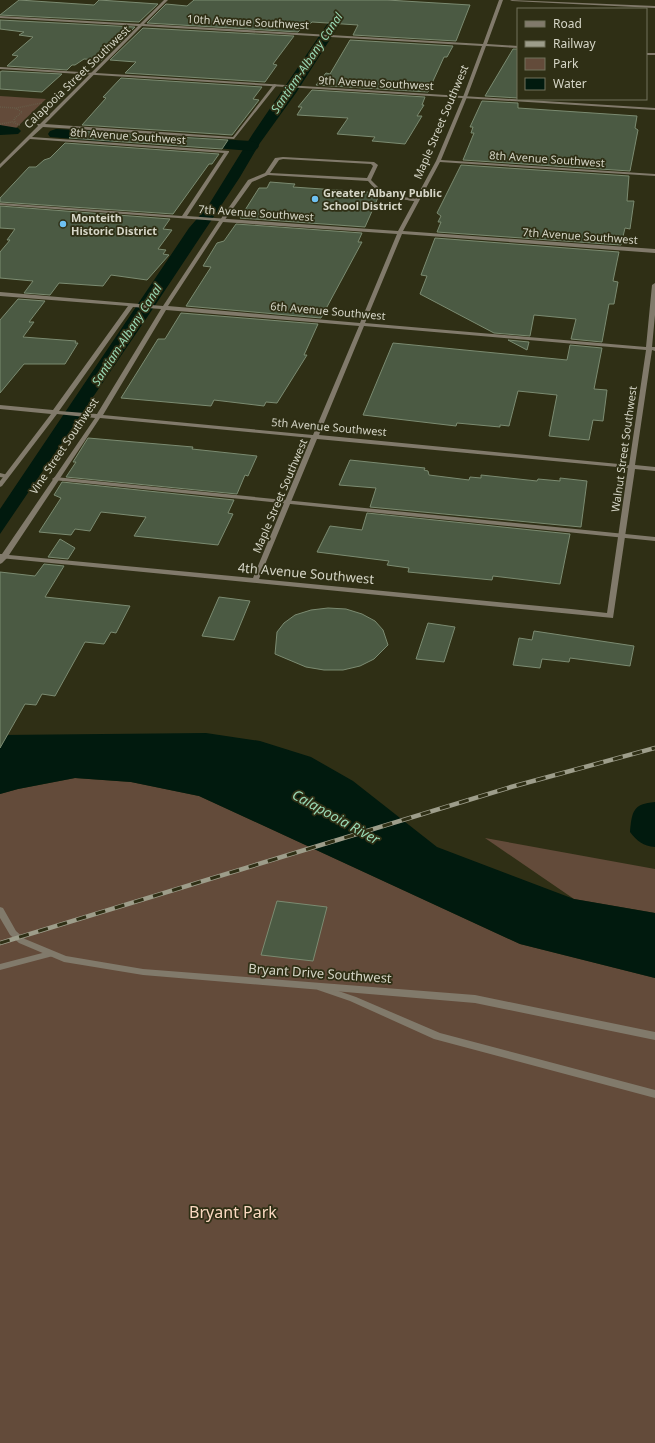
<svg xmlns="http://www.w3.org/2000/svg" width="655" height="1443" viewBox="0 0 655 1443" font-family="'Noto Sans',sans-serif">
  <style>
    .green { fill: #634b3a }
    .water { fill: #011a0e }
    .lines { fill: none; stroke-linecap: round; stroke-linejoin: round }
    .canal { fill: #011a0e; fill-rule: evenodd }
    .building { fill: #4b5a43; stroke: #7b8b71 }
    .path { stroke: #6a6a54; stroke-width: 1.5; stroke-dasharray: 0.5 1.5; stroke-linecap: butt }
    .service { fill: #817a6b; fill-rule: evenodd }
    .minor { fill: #817a6b; fill-rule: evenodd }
    .tertiary { fill: #817a6b; fill-rule: evenodd }
    .rail-casing { stroke: #9d9d8a; stroke-width: 4.5 }
    .rail { stroke: #2f2f15; stroke-width: 3; stroke-dasharray: 10; stroke-linecap: butt }
    .poi-dot { fill: #6ec2f3; stroke: #2f2f15; stroke-width: 1.5 }
    .labels { text-anchor: middle; stroke-width: 3.5; stroke-linejoin: round; paint-order: stroke }
    .far-street-label { font-size: 11px; fill: #d6d6c7; stroke: #2f2f15 }
    .far-poi-label { font-size: 11px; font-weight: bold; fill: #d6d6c7; stroke: #2f2f15; text-anchor: start }
    .far-water-label { font-size: 12px; font-style: italic; fill: #98d8b4; stroke: #2f2f15 }
    .street-label { font-size: 13px; fill: #d6d6c7; stroke: #2f2f15 }
    .water-label { font-size: 14px; font-style: italic; fill: #98d8b4; stroke: #2f2f15 }
    .near-park-label { font-size: 16px; fill: #fbd9c1; stroke: #2f2f15 }
  </style>
  <rect width="100%" height="100%" fill="#2f2f15"/>
  <path class="green" d="M0 96 46 99 14 130 0 129Z
    M75 778 131 782 199 796 520 944 655 978V1443H0V794L18 789Z
    M485 838 655 869V913L574 899Z"/>
  <path class="water" d="M355 0 296 93 260 143 240 177 146 319 0 534V509L189 228 208 206 252 135 330 20Z
    M206 733 260 741 311 757 353 781 437 847 574 899 655 913V978L520 944 199 796 131 782 75 778 18 789 0 794V735Z
    M655 802V847C643 846 637 841 630 832 632 811 633 804 655 802Z"/>
  <g class="lines">
    <path class="canal" d="M0 125 18 128 21 131 18 134 0 135Z
      M56 129 111 132 117 134 119 137 117 140 111 142 50 137 48 134 50 131Z
      M186 137 251 141 257 143 259 146 257 149 251 151 180 145 178 142 180 139Z"/>
  </g>
  <path class="building" d="M19 0 94 5 99 0 158 4 139 22 0 15Z
    M194 0H387L470 5 456 41 353 35 358 25 312 22 308 26H303L298 32 147 23 166 4 187 6Z
    M0 20 135 27 102 60 84 59 75 65H72L67 70 7 66 18 56 12 55 33 37 19 35 24 32 0 29Z
    M143 28 294 36 273 64 277 65 265 82 125 73 136 62 110 60Z
    M350 40 453 46 447 57H444L428 92 316 85 326 73 330 74Z
    M513 49H518V98L485 96Z
    M2 71 62 74 42 92 0 89V72Z
    M121 78 262 87 253 99 259 100 232 135 82 125 106 98 103 97Z
    M312 90 425 97 422 105H424L417 116H422L405 144 372 141 375 137 337 134 348 118 297 115 302 107H298Z
    M482 101 518 103V108L637 116 635 128 638 130 630 171 463 160 474 133H471L473 127H470Z
    M76 131 228 140 222 149 69 138Z
    M65 143 219 154 212 164H209L173 214 0 202V198L29 167H36L44 160 50 158Z
    M461 165 629 176 627 201H634L630 229 625 228 621 245 437 232 441 222H438L441 216 437 213Z
    M270 182 295 184 293 187 380 193 365 227 240 218 259 188H267Z
    M0 206 170 219 163 229 172 230 158 249 166 250 163 254 169 255 147 280 111 275 103 286 59 283 50 295 24 293 33 281 0 278V252L10 240H7L15 229 0 228Z
    M236 224 362 233 358 242H362L321 318 186 306 211 267 203 266 217 243 224 241Z
    M435 238 619 252 613 281 618 282 614 304H609L602 342 571 339 576 319 534 315 530 336 494 333 420 294 427 276 421 275Z
    M18 299 45 301 29 322H34L23 337 76 341 75 343H78L65 364H24L0 393V320Z
    M181 313 318 324 304 355H307L277 403 266 402 264 406 214 400 211 406 121 398 158 339H165Z
    M508 340 529 342 527 350Z
    M393 343 567 360 570 345 602 348 594 389 607 390 603 421 593 420 589 440 549 436 557 395 518 391 509 426 500 425V427L457 423 456 426 363 415Z
    M88 438 193 447 192 449 257 456 248 476 245 475 237 494 66 477 76 462H73Z
    M350 460 425 468 424 470 428 471 429 475 469 480 470 477 481 478V475L537 481 538 479 560 481V478L587 481 581 527 370 507 376 488 339 485Z
    M62 482 234 500 228 513 233 514 218 545 134 536 146 517 101 512 90 531 75 529 71 535 39 532 61 498 54 495Z
    M367 513 570 534 560 584 493 576 492 580 408 572 409 568 387 565 389 561 317 552 330 526 362 530Z
    M60 539 75 548 68 559 48 557Z
    M44 564 64 566 45 597 130 606 116 633 111 632 104 644 85 642 55 696 42 694 36 705 25 704 0 748V572L35 576Z
    M219 597 250 601 234 640 202 636Z
    M328 608 346 609 362 614 375 621 383 630 388 645 374 659 360 666 343 670H324L306 667 275 654 277 632 284 623 295 615 311 610Z
    M428 623 455 627 444 662 416 659Z
    M534 631 634 646 630 666 570 658 569 662 542 659 540 668 513 665 519 638 532 640Z
    M277 901 327 907 313 961 261 955Z"/>
  <g class="lines">
    <path class="path" d="M0 107 15 108 22 112 14 119 15 122
      M16 108 42 103
      M0 124 12 122 20 125"/>
    <path class="service" d="M283 157 374 162 378 165 371 180 380 189 386 192 397 196 417 199 419 200C416 202 412 201 407 200 391 198 378 194 368 181L268 175 252 182 224 221H220V220L248 180 265 173 275 158ZM283 159 371 164 373 166 367 178 270 173 279 160Z
      M0 473 8 475 9 476 6 478 0 477Z
      M55 477 655 537V541L53 480 52 479Z
      M4 555 8 557 2 563 0 564V557Z
      M50 951 53 952 55 954 53 956 0 970V964Z
      M321 985 356 997 440 1033 655 1090V1098L434 1039 350 1001 318 990 316 988 318 986Z"/>
    <path class="minor" d="M164 0H168L144 24 483 44 499 0H503L487 44 518 46V48L486 46 467 97 441 160 655 174V176L440 162 403 231 655 249V253L402 234 365 323 646 347 652 285 655 283V315L652 347H655V351L652 350 635 465 655 467V471L635 469 613 618 0 558V554H2L95 418 57 414 2 486 0 487V481L51 414 0 409V405L53 410 128 306 0 296V292L163 306 219 221 0 205V203L182 216 224 153 30 139 0 168V164L38 126 37 124H40L138 26 0 18V16L140 24ZM142 26 482 46 463 97 436 161 398 231 187 216 229 152V151L32 137 43 127 234 139 277 85 274 84 233 137 45 124ZM223 222 397 234 360 323 168 306ZM133 307 161 309 97 414 59 411ZM166 310 359 326 313 435 103 415ZM364 326 646 350 629 465 319 435ZM100 418 311 438 253 578 9 555ZM317 439 628 468 607 613 571 609 259 579Z
      M510 0 655 6V8L512 1Z
      M646 53H655V55H646Z"/>
    <path class="tertiary" d="M0 67 655 108V110L0 69Z
      M0 907 3 908 16 931 25 939 66 956 143 969 475 995 655 1032V1040L475 1003 143 975 64 962 19 943 10 935 0 918Z"/>
    <defs>
      <path id="rail" d="M0 943 511 787 655 748"/>
    </defs>
    <use href="#rail" class="rail-casing"/>
    <use href="#rail" class="rail"/>
  </g>
  <g class="poi-dot">
    <circle cx="315" cy="199" r="4"/>
    <circle cx="63" cy="224" r="4"/>
  </g>
  <g class="labels">
    <g class="far-street-label">
      <text transform="translate(248 22) rotate(3)" y="4">10th Avenue Southwest</text>
      <text transform="translate(77 77) rotate(-44)" y="4">Calapooia Street Southwest</text>
      <text transform="translate(376 83) rotate(3)" y="4">9th Avenue Southwest</text>
      <text transform="translate(441 122) rotate(-67)" y="4">Maple Street Southwest</text>
      <text transform="translate(128 136) rotate(4)" y="4">8th Avenue Southwest</text>
      <text transform="translate(547 159) rotate(4)" y="4">8th Avenue Southwest</text>
      <text transform="translate(256 213) rotate(4)" y="4">7th Avenue Southwest</text>
      <text transform="translate(580 236) rotate(4)" y="4">7th Avenue Southwest</text>
      <text transform="translate(328 311) rotate(5)" y="4">6th Avenue Southwest</text>
      <text transform="translate(329 427) rotate(5)" y="4">5th Avenue Southwest</text>
      <text transform="translate(64 446) rotate(-56)" y="4">Vine Street Southwest</text>
      <text transform="translate(624 449) rotate(-82)" y="4">Walnut Street Southwest</text>
      <text transform="translate(280 496) rotate(-67)" y="4">Maple Street Southwest</text>
    </g>
    <g class="far-poi-label">
      <text x="323" y="197">Greater Albany Public<tspan x="323" dy="13">School District</tspan></text>
      <text x="71" y="222">Monteith<tspan x="71" dy="13">Historic District</tspan></text>
    </g>
    <g class="far-water-label">
      <text transform="translate(307 63) rotate(-56)" y="4">Santiam-Albany Canal</text>
      <text transform="translate(127 335) rotate(-57)" y="4">Santiam-Albany Canal</text>
    </g>
    <g class="street-label">
      <text transform="translate(306 573) rotate(5)" y="5">4th Avenue Southwest</text>
      <text transform="translate(320 973) rotate(4)" y="5">Bryant Drive Southwest</text>
    </g>
    <g class="water-label">
      <text transform="translate(336 817) rotate(29)" y="5">Calapooia River</text>
    </g>
    <g class="near-park-label">
      <text x="233" y="1218">Bryant Park</text>
    </g>
  </g>
  <rect x="517" y="8" width="130" height="92" fill="#2f2f15" stroke="#72725c"/>
  <rect x="525" y="21" width="20" height="6" fill="#817a6b" stroke="#72725c"/>
  <text x="553" y="28" font-size="12" fill="#d6d6c7">Road</text>
  <rect x="525" y="41" width="20" height="6" fill="#9d9d8a" stroke="#72725c"/>
  <text x="553" y="48" font-size="12" fill="#d6d6c7">Railway</text>
  <rect x="525" y="58" width="20" height="12" fill="#634b3a" stroke="#72725c"/>
  <text x="553" y="68" font-size="12" fill="#d6d6c7">Park</text>
  <rect x="525" y="78" width="20" height="12" fill="#011a0e" stroke="#72725c"/>
  <text x="553" y="88" font-size="12" fill="#d6d6c7">Water</text>
</svg>
